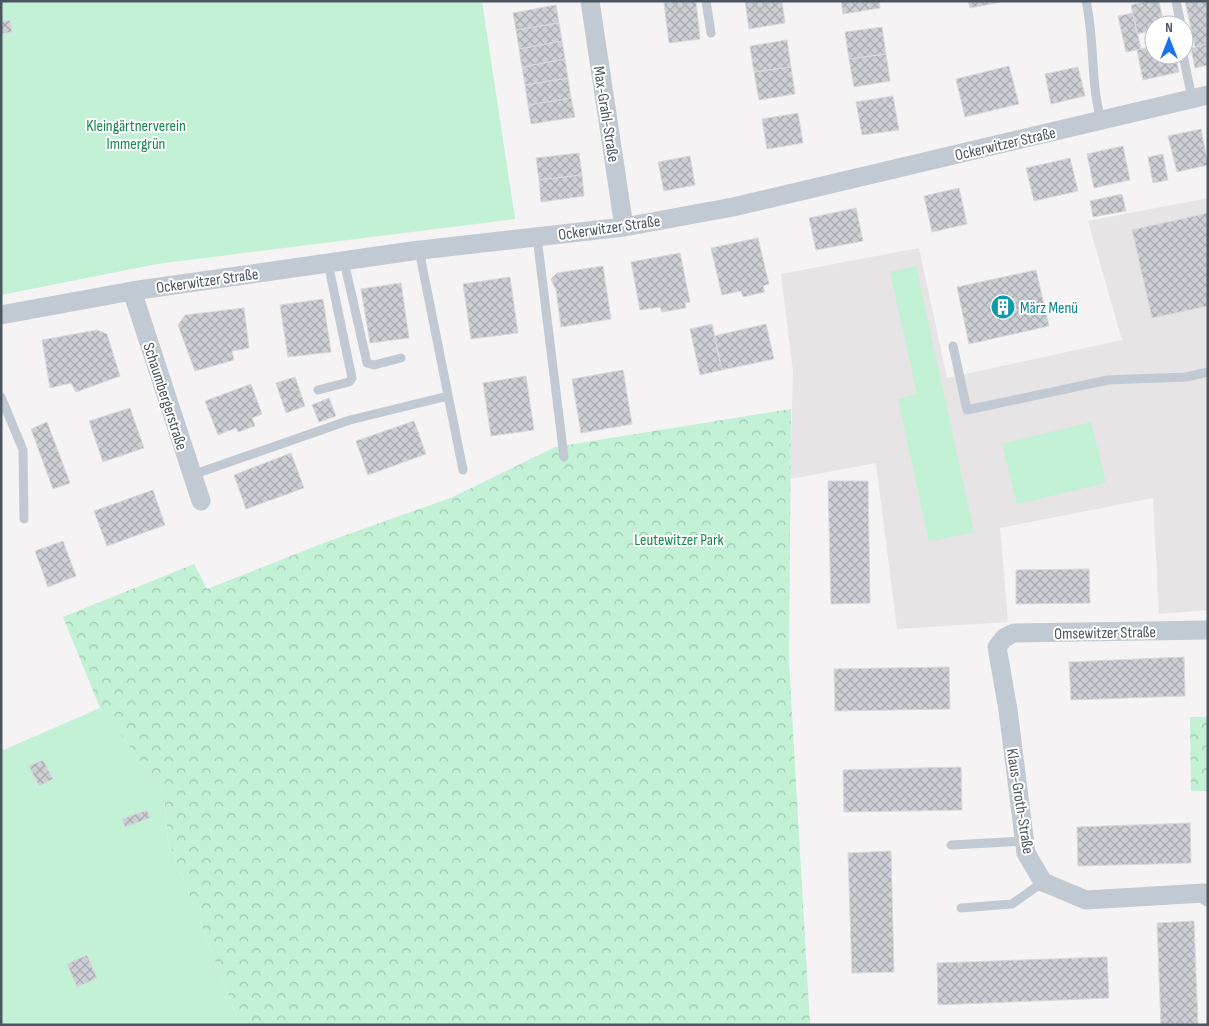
<svg xmlns="http://www.w3.org/2000/svg" width="1209" height="1026" viewBox="0 0 1209 1026" font-family="'Sofia Sans Condensed',sans-serif">
  <style>
    .education { fill: #e6e4e5 }
    .forest { fill: url(#forest-crowns) }
    .garden { fill: #c3f1d5 }
    .building { fill: url(#building-cross-hatch); stroke: #d7d9de }
    .lines { fill: none; stroke-linecap: round; stroke-linejoin: round }
    .lane { stroke: #c1cad2; stroke-width: 9 }
    .street { stroke: #c1cad2; stroke-width: 19 }
    .labels { text-anchor: middle; stroke-width: 4; stroke-linejoin: round; paint-order: stroke }
    .street-label { font-size: 16px; fill: #4a5661; stroke: #fff }
    .park-label { font-size: 16px; fill: #17864f; stroke: #fff }
    .culture-label { font-size: 16px; fill: #0d838f; stroke: #fff; text-anchor: start }
  </style>
  <defs>
    <pattern id="forest-crowns" width="20" height="18" patternUnits="userSpaceOnUse" patternTransform="scale(1.25)"><rect width="20" height="18" fill="#c3f1d5"/><path d="M2 6a3 3 0 1 1 6 0M12 15a3 3 0 1 1 6 0" fill="none" stroke="#a0c6b0"/></pattern>
    <pattern id="building-cross-hatch" width="8" height="8" patternUnits="userSpaceOnUse" patternTransform="scale(1.25)"><rect width="8" height="8" fill="#cdcfd5"/><path d="M0 0l8 8M0 8l8-8" fill="none" stroke="#a8abb0"/></pattern>
  </defs>
  <rect width="100%" height="100%" fill="#f5f3f3"/>
  <path class="education" d="M1208 198V610L1159 614 1153 498 1000 528 1008 622 897 629 876 463 790 479 793 372 781 274 919 248 947 378 1122 340 1088 221Z"/>
  <path class="forest" d="M791 409 789 662 810 1025H240L168 840 163 791 100 708 63 617 194 564 207 589 329 541 453 497 555 447Z
    M1208 717V791H1191L1190 717Z"/>
  <path class="garden" d="M1 1H482L515 219 157 264 1 295Z
    M916 266 974 532 929 542 898 399 917 394 890 272Z
    M1091 422 1106 483 1017 504 1002 444Z
    M100 708 163 791 168 840 240 1025H1V751Z"/>
  <path class="building" d="M679 1H696L700 39 669 43 664 3Z
    M745 1H782L785 23 749 29Z
    M841 1H879L880 8 843 14Z
    M968 1H1006L970 8Z
    M1147 1H1159L1164 25H1154V30L1137 34 1131 5Z
    M1185 1H1208V44L1195 47Z
    M556 5 559 23 516 30 513 13Z
    M1133 13 1141 49 1126 52 1118 16Z
    M10 20 12 32 1 34V22Z
    M559 23 562 41 519 49 516 30Z
    M882 27 886 54 849 59 845 32Z
    M787 40 791 67 754 72 750 46Z
    M562 41 565 59 522 67 519 49Z
    M1208 44V65L1195 68 1191 48Z
    M1154 46V55H1175L1179 72 1143 80 1137 50Z
    M886 54 890 81 854 87 849 59Z
    M565 59 568 78 525 85 522 67Z
    M1009 66 1019 104 965 117 956 79Z
    M791 67 795 94 759 100 754 72Z
    M1078 67 1085 96 1051 104 1045 74Z
    M568 78 571 98 528 105 525 85Z
    M893 96 899 130 862 135 856 102Z
    M571 98 575 117 531 124 528 105Z
    M798 113 803 143 767 149 762 119Z
    M1201 129 1208 165 1177 172 1168 136Z
    M1123 146 1130 180 1094 188 1087 154Z
    M579 153 582 175 539 180 536 158Z
    M1163 154 1168 180 1153 183 1148 157Z
    M690 156 695 185 664 191 658 162Z
    M1070 158 1078 191 1034 201 1026 168Z
    M582 175 584 196 541 202 539 180Z
    M959 188 967 224 932 232 924 196Z
    M1122 194 1126 211 1093 217 1090 201Z
    M856 208 863 241 816 250 809 218Z
    M1208 213V306L1152 318 1132 230Z
    M758 238 769 284 763 286 765 292 743 297 741 291 722 295 711 248Z
    M680 253 690 302 685 303 686 308 662 312 660 307 640 310 631 262Z
    M603 266 611 319 561 327 556 290 551 279 557 273Z
    M1036 270 1049 326 969 344 957 287Z
    M510 277 518 333 471 339 463 284Z
    M401 283 409 338 370 343 361 289Z
    M323 299 331 352 288 357 280 305Z
    M244 308 249 348 232 351 234 360 195 371 178 325 185 315Z
    M712 324 722 370 700 375 690 329Z
    M766 324 774 359 722 370 714 336Z
    M97 330 107 334 120 376 76 392 71 383 50 388 42 340Z
    M623 370 632 424 581 433 572 379Z
    M526 376 534 430 491 436 483 383Z
    M295 377 305 406 286 413 276 383Z
    M251 384 262 414 252 418 255 426 238 432 236 428 218 435 205 401Z
    M329 398 336 416 319 422 312 405Z
    M130 408 144 448 103 462 89 421Z
    M414 421 426 454 368 475 356 441Z
    M47 422 70 483 53 489 31 429Z
    M291 453 304 488 246 509 234 475Z
    M828 481H868L870 603 831 604Z
    M153 490 165 525 107 546 94 511Z
    M63 541 76 576 48 587 35 551Z
    M1089 569 1090 603 1016 604V570Z
    M1184 657 1185 696 1071 700 1069 662Z
    M949 667 950 709 835 711 834 669Z
    M43 760 53 779 39 786 29 766Z
    M961 767 962 810 844 812 843 770Z
    M147 810 150 818 125 827 122 819Z
    M1190 823 1191 863 1078 866 1077 827Z
    M891 851 894 972 852 973 848 853Z
    M1194 921 1198 1025H1161L1157 923Z
    M87 955 97 978 77 987 67 964Z
    M1107 957 1109 998 938 1005 937 963Z"/>
  <g class="lines">
    <path class="lane" d="M706 1 711 33
      M1086 1C1095 40 1090 81 1101 120
      M1176 1 1181 25
      M1183 55 1192 98
      M537 237 564 457
      M419 250 463 470
      M344 261 367 363 374 365 401 358
      M953 346 967 410 1108 380 1186 377 1208 372
      M318 390 349 382 352 378 328 263
      M1 397 23 450 24 519
      M192 475 350 420 448 396
      M951 845 1025 841
      M961 908 1012 904 1043 882"/>
    <path class="street" d="M590 1 624 227
      M132 291 201 501
      M1 315 132 291 412 251 624 227 733 207 1208 95
      M1208 630 1014 633 1004 638 997 647 1008 710 1026 853 1043 882 1086 900 1204 893 1208 897"/>
  </g>
  <defs>
    <symbol id="building-disc" viewBox="-11 -11 22 22"><circle r="9.5" fill="#0f9aa8" stroke="#fff"/><path d="M-4-6H4V6H1V3H-1V6H-4ZM-2.5-4.3h1.7v1.8h-1.7ZM.8-4.3h1.7v1.8H.8ZM-2.5-1h1.7V.8h-1.7ZM.8-1h1.7V.8H.8Z" fill="#fff"/></symbol>
  </defs>
  <g fill-rule="evenodd">
    <use href="#building-disc" x="989" y="293" width="28" height="28"/>
  </g>
  <g class="labels">
    <g class="street-label">
      <text transform="translate(607 114) rotate(81)" y="6">Max-Grahl-Straße</text>
      <text transform="translate(1005 143) rotate(-13)" y="6">Ockerwitzer Straße</text>
      <text transform="translate(609 227) rotate(-8)" y="6">Ockerwitzer Straße</text>
      <text transform="translate(207 280) rotate(-8)" y="6">Ockerwitzer Straße</text>
      <text transform="translate(166 396) rotate(72)" y="6">Schaumbergerstraße</text>
      <text transform="translate(1105 632) rotate(-1)" y="6">Omsewitzer Straße</text>
      <text transform="translate(1021 801) rotate(81)" y="6">Klaus-Groth-Straße</text>
    </g>
    <g class="park-label">
      <text x="136" y="131">Kleingärtnerverein<tspan x="136" dy="18">Immergrün</tspan></text>
      <text x="679" y="545">Leutewitzer Park</text>
    </g>
    <g class="culture-label">
      <text x="1020" y="313">März Menü</text>
    </g>
  </g>
  <rect width="1209" height="1026" fill="none" stroke="#4a5661" stroke-width="5"/>
  <g transform="translate(1169 40)"><circle r="24" fill="#ffffff" stroke="#b7bbc0"/>
  <path d="M0-4L9 19L0 12L-9 19Z" fill="#1a73e8"/>
  <text y="-8" font-size="14" font-weight="bold" text-anchor="middle" fill="#4a5661">N</text>
  </g>
</svg>
